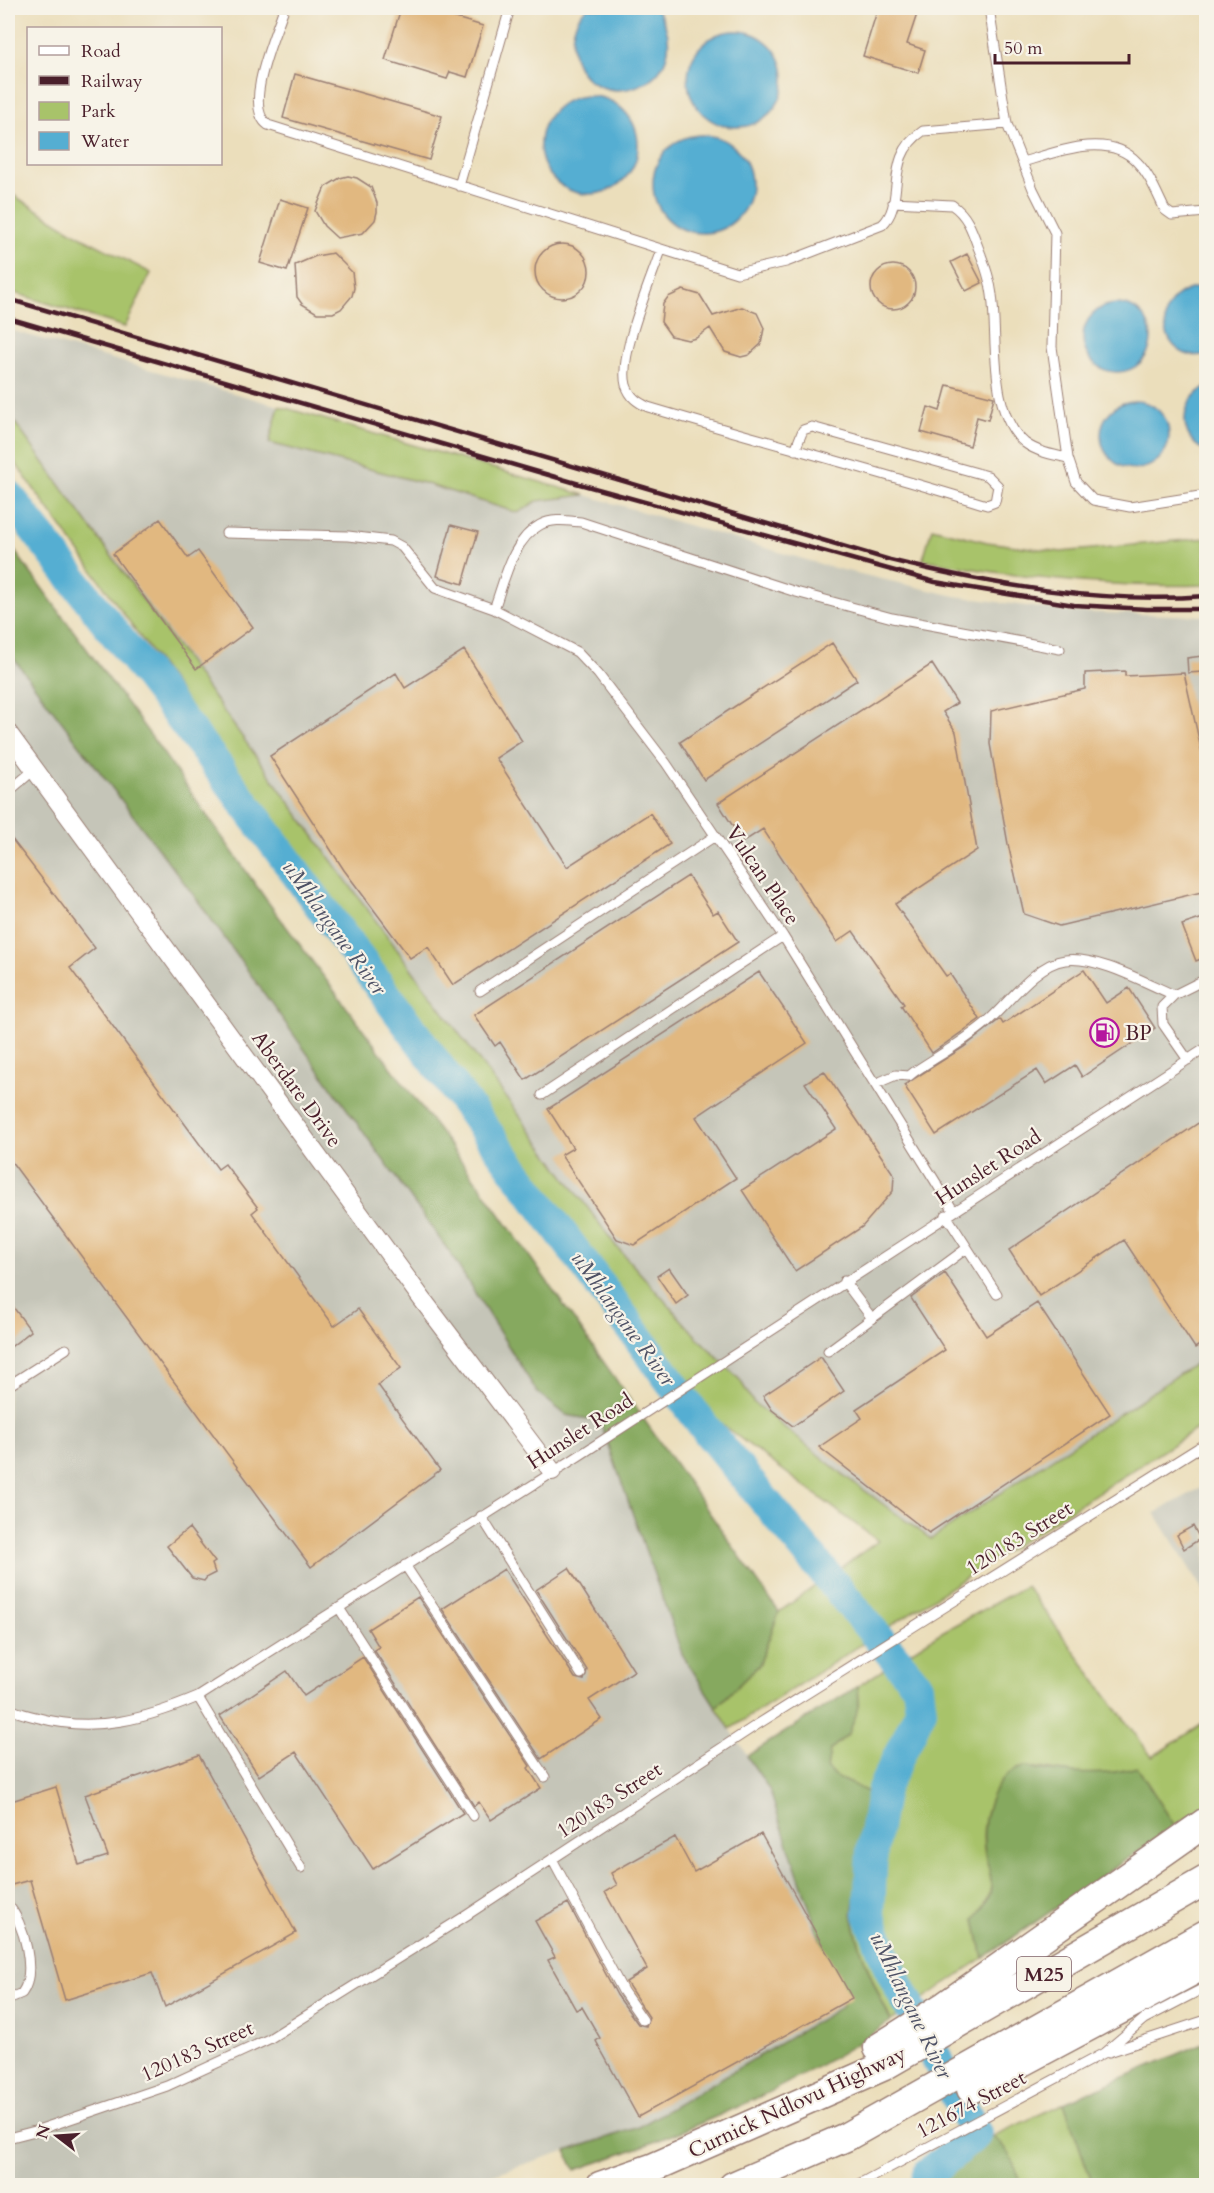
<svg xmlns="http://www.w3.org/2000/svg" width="1214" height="2193" viewBox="0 0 1214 2193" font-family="Cardo,serif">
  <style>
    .industrial { fill: #c5c5b8 }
    .green { fill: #a8c36a; stroke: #79714a; stroke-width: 1.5 }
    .forest { fill: #86a95e; stroke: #686444; stroke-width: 1.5 }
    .water { fill: #55aed2; stroke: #50667e; stroke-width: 1.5 }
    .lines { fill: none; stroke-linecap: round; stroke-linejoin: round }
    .river { stroke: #55aed2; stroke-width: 32 }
    .building { fill: #e1b880 }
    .lane-casing { stroke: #9a7e73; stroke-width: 11 }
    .street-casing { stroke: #9a7e73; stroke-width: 20 }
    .primary-casing { stroke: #9a7e73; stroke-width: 31 }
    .lane { stroke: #fff; stroke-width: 9 }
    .street { stroke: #fff; stroke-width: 18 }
    .primary { stroke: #fff; stroke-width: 28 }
    .rail { stroke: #4a1f2b; stroke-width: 4.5 }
    .labels { text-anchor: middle; stroke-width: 4.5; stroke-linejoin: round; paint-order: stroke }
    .shield { fill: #f7f3e8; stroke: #7e5f64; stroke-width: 1.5 }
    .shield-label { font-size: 20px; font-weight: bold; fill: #4a1f2b }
    .street-label { font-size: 21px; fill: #4a1f2b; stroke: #f7f3e8 }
    .poi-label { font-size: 21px; fill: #4a1f2b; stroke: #f7f3e8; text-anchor: start }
    .water-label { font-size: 22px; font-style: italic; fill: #4e5165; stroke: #f7f3e8 }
  </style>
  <rect width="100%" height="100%" fill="#f7f3e8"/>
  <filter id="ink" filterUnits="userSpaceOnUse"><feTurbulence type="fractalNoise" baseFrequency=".0167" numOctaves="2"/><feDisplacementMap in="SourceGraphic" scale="12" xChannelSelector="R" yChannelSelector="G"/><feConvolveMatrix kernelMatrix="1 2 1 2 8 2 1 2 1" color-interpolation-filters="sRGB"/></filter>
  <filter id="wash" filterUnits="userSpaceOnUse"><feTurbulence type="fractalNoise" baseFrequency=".008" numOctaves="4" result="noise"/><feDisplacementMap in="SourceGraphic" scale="24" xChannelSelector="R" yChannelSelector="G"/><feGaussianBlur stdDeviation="1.35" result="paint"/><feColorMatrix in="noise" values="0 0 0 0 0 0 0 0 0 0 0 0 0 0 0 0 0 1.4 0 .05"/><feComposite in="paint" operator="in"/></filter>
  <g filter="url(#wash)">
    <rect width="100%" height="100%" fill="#ebdebb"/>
    <path class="industrial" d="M13 331 279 406 269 443 427 484 517 513 537 501 585 495 834 568 955 596 1069 612 1206 616V1373L1198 1362 931 1539 842 1474 753 1402 740 1380 697 1337 616 1246 337 868 8 413V359Z
      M8 651 197 901 450 1253 537 1392 566 1415 600 1421 682 1654 769 1789 843 2006 639 2127 460 2185H8Z
      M1206 1485V1595L1155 1513Z"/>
    <path class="green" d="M8 192 78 235 151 273 125 327 8 291Z
      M279 406 585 495 537 501 518 513 427 484 269 443Z
      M8 413 337 868 616 1246 697 1337 740 1380 753 1402 842 1474 931 1539 1199 1361 1206 1373V1423L730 1729 716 1707 759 1665 779 1612 878 1541 713 1418 565 1214 376 965 8 453Z
      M932 528 987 542 1061 552 1206 538V585C1111 588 1017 579 923 559Z
      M1026 1586 1152 1757 1206 1722V1805L1175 1826 1137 1768C1122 1772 1108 1776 1092 1776 1061 1776 1019 1752 999 1785 986 1806 980 1830 985 1855 987 1864 992 1876 991 1886 990 1899 983 1908 975 1919L983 1958 891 2021C875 1986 858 1951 852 1913L871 1795C857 1783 839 1783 827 1769L830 1750 849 1733 859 1702 858 1686 940 1633Z
      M1064 2103 1093 2185H1022L1016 2169 993 2136Z
      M937 2177 934 2185H892Z"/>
    <path class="forest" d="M8 542 156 743 265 898 483 1190 779 1612 759 1665 716 1707 682 1654 600 1421 566 1415 537 1392 450 1253 198 901 8 651Z
      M858 1686 859 1702 856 1715 849 1733 830 1750 827 1769C839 1783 857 1783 871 1795L852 1913C858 1951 875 1986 891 2021 794 2088 686 2133 575 2170L566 2151 639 2127 843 2006 769 1789 747 1756Z
      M1024 1767C1064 1772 1098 1779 1137 1767L1175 1826 983 1958 975 1919C983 1909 991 1898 991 1885 992 1875 986 1863 985 1853 980 1822 990 1775 1024 1767Z
      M1206 2042V2185H1093L1064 2103Z
      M987 2135C1005 2138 1017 2170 1022 2185H934L937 2177 980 2137Z"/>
    <path class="water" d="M587 8H656C707 84 586 125 573 50 570 35 575 18 587 8Z
      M688 79a48 48 0 1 1 96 0a48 48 0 1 1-96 0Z
      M540 145a49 49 0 1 1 98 0a49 49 0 1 1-98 0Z
      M653 184a49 49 0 1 1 98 0a49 49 0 1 1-98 0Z
      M1201 287 1206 288V354C1162 367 1144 293 1201 287Z
      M1083 338a34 34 0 1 1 68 0a34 34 0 1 1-68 0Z
      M1206 387V451C1177 439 1179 400 1206 387Z
      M1101 435a34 34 0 1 1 68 0a34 34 0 1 1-68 0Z"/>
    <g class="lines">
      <path class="river" d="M8 495 209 755 708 1432 918 1686 921 1710 883 1789 872 1850 869 1914 889 1967 976 2134 928 2174 925 2186"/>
    </g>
    <g id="blocks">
      <path class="building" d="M401 8H422L483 26 467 77 450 72 447 79 385 60Z
        M878 8H919L907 44 925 50 918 73 863 56Z
        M295 74 442 116 429 160 283 118Z
        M348 176 357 178 371 187 377 203V212L375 220 363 233 337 238 324 226 315 211 325 187 340 178Z
        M280 199 308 208 287 271 260 263Z
        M535 271a27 27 0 1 1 54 0a27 27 0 1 1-54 0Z
        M333 253 352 272 354 288 352 296 341 309 333 313H317L302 304 297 297 295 265 316 256Z
        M967 254 982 283 966 291 951 262Z
        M871 287a22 22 0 1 1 44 0a22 22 0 1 1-44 0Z
        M683 290 700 295 713 316 742 307 757 313 764 328 761 344 749 355 741 357 725 352 710 328 696 338 688 340 671 336 661 322 663 304 668 297Z
        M947 385 994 397 988 420 977 417 970 446 921 432 928 407 940 411Z
        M160 519 188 558 198 551 253 627 196 669 113 554Z
        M451 525 478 532 463 584 437 576Z
        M832 643 857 680 704 780 680 742Z
        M464 650 522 741 496 758 567 867 650 813 670 844 453 985 428 947 410 958 344 870 270 756 396 673 405 688Z
        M1202 656 1203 672 1188 673 1187 658Z
        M932 664 957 703 943 712 956 732 977 850 895 904 946 976 950 974 980 1019 932 1053 901 1006 904 1004 853 931 837 942 763 829 743 842 718 803Z
        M1125 671V676L1184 673 1206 771V891L1059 926 1024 914 1008 844 990 744 991 711 1085 689V673Z
        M8 834 95 948 70 968 218 1169 225 1164 258 1208 252 1213 334 1326 358 1309 401 1368 378 1385 440 1470 311 1567 8 1157Z
        M688 876 713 914 718 911 738 942 525 1080 500 1042 495 1046 474 1015Z
        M1206 917V957L1196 961 1182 925Z
        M1084 970 1106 1003 1129 988 1155 1028 1082 1077 1075 1065 1046 1084 1037 1070 936 1135 904 1085 964 1047 1000 1019 1003 1024Z
        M759 972 807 1043 696 1117 736 1178 634 1245 617 1239 561 1155 573 1148 548 1109Z
        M824 1071 894 1175 893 1191 862 1227 795 1271 742 1190 836 1129 805 1083Z
        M1206 1118V1341L1195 1348 1124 1240 1039 1296 1009 1250Z
        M669 1268 688 1295 676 1304 657 1276Z
        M945 1273 986 1336 1037 1303 1110 1414 929 1533 819 1447 862 1418 856 1409 945 1350 911 1298Z
        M8 1300 31 1331 8 1349Z
        M821 1357 844 1391 793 1426 772 1410 763 1396Z
        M1193 1526 1200 1539 1184 1549 1177 1535Z
        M189 1528 215 1562 212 1564 215 1573 207 1577 204 1581 192 1578 167 1546Z
        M569 1568 634 1671 589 1700 602 1719 541 1759 442 1609 504 1569 575 1678 584 1680 587 1670 536 1590Z
        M418 1597 530 1766 528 1768 541 1788 491 1820 479 1802 474 1806 374 1650 379 1647 368 1629Z
        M363 1657 463 1813 373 1869 296 1752 259 1776 220 1716 287 1671 304 1696Z
        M199 1755 296 1933 165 2007 152 1973 65 2000 30 1880 8 1886V1802L56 1787 79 1865 108 1856 85 1795Z
        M761 1834 852 1998 638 2117 596 2041 600 2038 582 2007 576 2010 548 1960 555 1957 535 1921 568 1903 617 1995 638 2024 646 2026 649 2017 626 1982 647 1969 605 1892 617 1885 611 1873 675 1837 694 1872Z"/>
    </g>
  </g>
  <g filter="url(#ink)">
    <use href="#blocks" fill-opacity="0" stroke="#9a7e73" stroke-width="1.5"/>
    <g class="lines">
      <defs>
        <path id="lane" d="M284 8C276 33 242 107 268 125L737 273 786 262 882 225C907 203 882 158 923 131L1007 124
          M989 8 1007 124 1033 189 1055 233 1052 347 1068 458 1076 482 1093 500 1130 507 1206 495
          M1023 162C1056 152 1109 131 1137 162 1150 175 1157 194 1165 210L1172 215 1206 212
          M459 186 510 8
          M893 202 952 205C967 215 972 230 978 247 984 262 990 278 992 295 998 337 988 413 1025 443 1037 452 1053 455 1068 458
          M661 250C651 280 618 356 626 385 630 397 637 402 648 407 758 440 870 469 980 503L987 505 995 502 998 486 988 476 812 427 803 430 795 450
          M226 533 348 536 391 541 402 547 435 588 494 609 577 652 598 674 666 763 783 936 953 1210
          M494 609C504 582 512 540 540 525 553 518 568 521 581 522L796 592 892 618 1060 649
          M8 792 35 769
          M480 991 715 836
          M1174 995 1162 1007 1163 1024 1188 1060
          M875 1084 896 1075 909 1076 914 1072C938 1056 965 1041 987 1022 1008 1004 1035 964 1065 960 1095 955 1146 983 1174 995L1206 979
          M542 1095 783 936
          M946 1215 997 1294
          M844 1281 871 1317
          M828 1351 967 1248
          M8 1386 66 1349
          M1199 1447 1206 1460
          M481 1516 581 1674
          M405 1565 545 1777
          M339 1608 473 1816
          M198 1697 301 1868
          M8 1708C17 1713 28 1715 39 1718 95 1733 146 1719 198 1697L577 1457 1206 1048
          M552 1859 623 1991 643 2020
          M8 1905C24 1922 37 1973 22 1993L8 1999
          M1109 2052 1206 2020
          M8 2138 35 2131 167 2086 269 2039 467 1915 755 1726 1206 1443
          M855 2186 1104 2053 1144 2019 1206 1987"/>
        <path id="street" d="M8 733 422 1299 552 1471"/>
        <path id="primary" d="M878 2048 946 2005 1206 1822
          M971 2089 1206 1964
          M600 2186 652 2168 882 2067 1206 1880
          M733 2186 846 2137 1206 1934"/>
      </defs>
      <use href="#lane" class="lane-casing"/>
      <use href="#street" class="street-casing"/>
      <use href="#primary" class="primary-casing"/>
      <use href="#lane" class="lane"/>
      <use href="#street" class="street"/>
      <use href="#primary" class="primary"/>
      <path class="rail" d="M8 299 890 560C992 585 1101 604 1206 596
        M8 318 576 483 935 582 1074 605 1147 609H1206"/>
    </g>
  </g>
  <defs>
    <symbol id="fuel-ring" viewBox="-11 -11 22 22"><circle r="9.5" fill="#f7f3e8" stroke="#b5179e" stroke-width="1.5"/><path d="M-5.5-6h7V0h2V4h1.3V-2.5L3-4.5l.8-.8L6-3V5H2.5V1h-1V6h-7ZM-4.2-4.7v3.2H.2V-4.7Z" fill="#b5179e"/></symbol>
  </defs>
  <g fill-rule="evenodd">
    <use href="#fuel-ring" x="1088" y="1016" width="33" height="33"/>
  </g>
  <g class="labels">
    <rect class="shield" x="1017" y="1957" width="54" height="34" rx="4.5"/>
    <g class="shield-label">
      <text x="1044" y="1981">M25</text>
    </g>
    <g class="street-label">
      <text transform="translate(763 875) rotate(56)" y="7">Vulcan Place</text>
      <text transform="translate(297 1089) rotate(54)" y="7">Aberdare Drive</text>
      <text transform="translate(988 1167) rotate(-33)" y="7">Hunslet Road</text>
      <text transform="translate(580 1431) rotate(-33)" y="7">Hunslet Road</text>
      <text transform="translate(1019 1538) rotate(-32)" y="7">120183 Street</text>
      <text transform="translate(609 1800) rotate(-33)" y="7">120183 Street</text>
      <text transform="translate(197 2051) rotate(-24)" y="7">120183 Street</text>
      <text transform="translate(797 2102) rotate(-25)" y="7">Curnick Ndlovu Highway</text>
      <text transform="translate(971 2104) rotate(-28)" y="7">121674 Street</text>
    </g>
    <g class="poi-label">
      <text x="1125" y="1040">BP</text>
    </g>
    <g class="water-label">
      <text transform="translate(335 927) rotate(54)" y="8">uMhlangane River</text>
      <text transform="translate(624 1318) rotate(54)" y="8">uMhlangane River</text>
      <text transform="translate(912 2005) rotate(64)" y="8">uMhlangane River</text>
    </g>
  </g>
  <rect width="1214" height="2193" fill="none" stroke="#f7f3e8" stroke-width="30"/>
  <rect x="27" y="27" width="195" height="138" fill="#f7f3e8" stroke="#b29e9c" stroke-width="1.5"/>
  <rect x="39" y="46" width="30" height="9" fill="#ffffff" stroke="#b29e9c" stroke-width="1.5"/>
  <text x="81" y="57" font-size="18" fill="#4a1f2b">Road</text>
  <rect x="39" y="76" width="30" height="9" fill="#4a1f2b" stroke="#b29e9c" stroke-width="1.5"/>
  <text x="81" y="87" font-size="18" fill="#4a1f2b">Railway</text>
  <rect x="39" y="102" width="30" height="18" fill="#a8c36a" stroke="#b29e9c" stroke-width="1.5"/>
  <text x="81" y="117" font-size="18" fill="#4a1f2b">Park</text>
  <rect x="39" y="132" width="30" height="18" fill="#55aed2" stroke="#b29e9c" stroke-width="1.5"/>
  <text x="81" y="147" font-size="18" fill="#4a1f2b">Water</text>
  <g transform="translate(57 2136) rotate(287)" stroke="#f7f3e8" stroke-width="4.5" paint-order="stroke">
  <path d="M0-4.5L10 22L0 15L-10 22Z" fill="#4a1f2b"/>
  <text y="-9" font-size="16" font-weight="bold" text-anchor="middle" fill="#4a1f2b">N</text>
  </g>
  <path d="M995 54v9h134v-9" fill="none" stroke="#4a1f2b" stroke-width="3"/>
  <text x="1004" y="54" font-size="18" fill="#4a1f2b" stroke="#f7f3e8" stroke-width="4.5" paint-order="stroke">50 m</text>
</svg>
